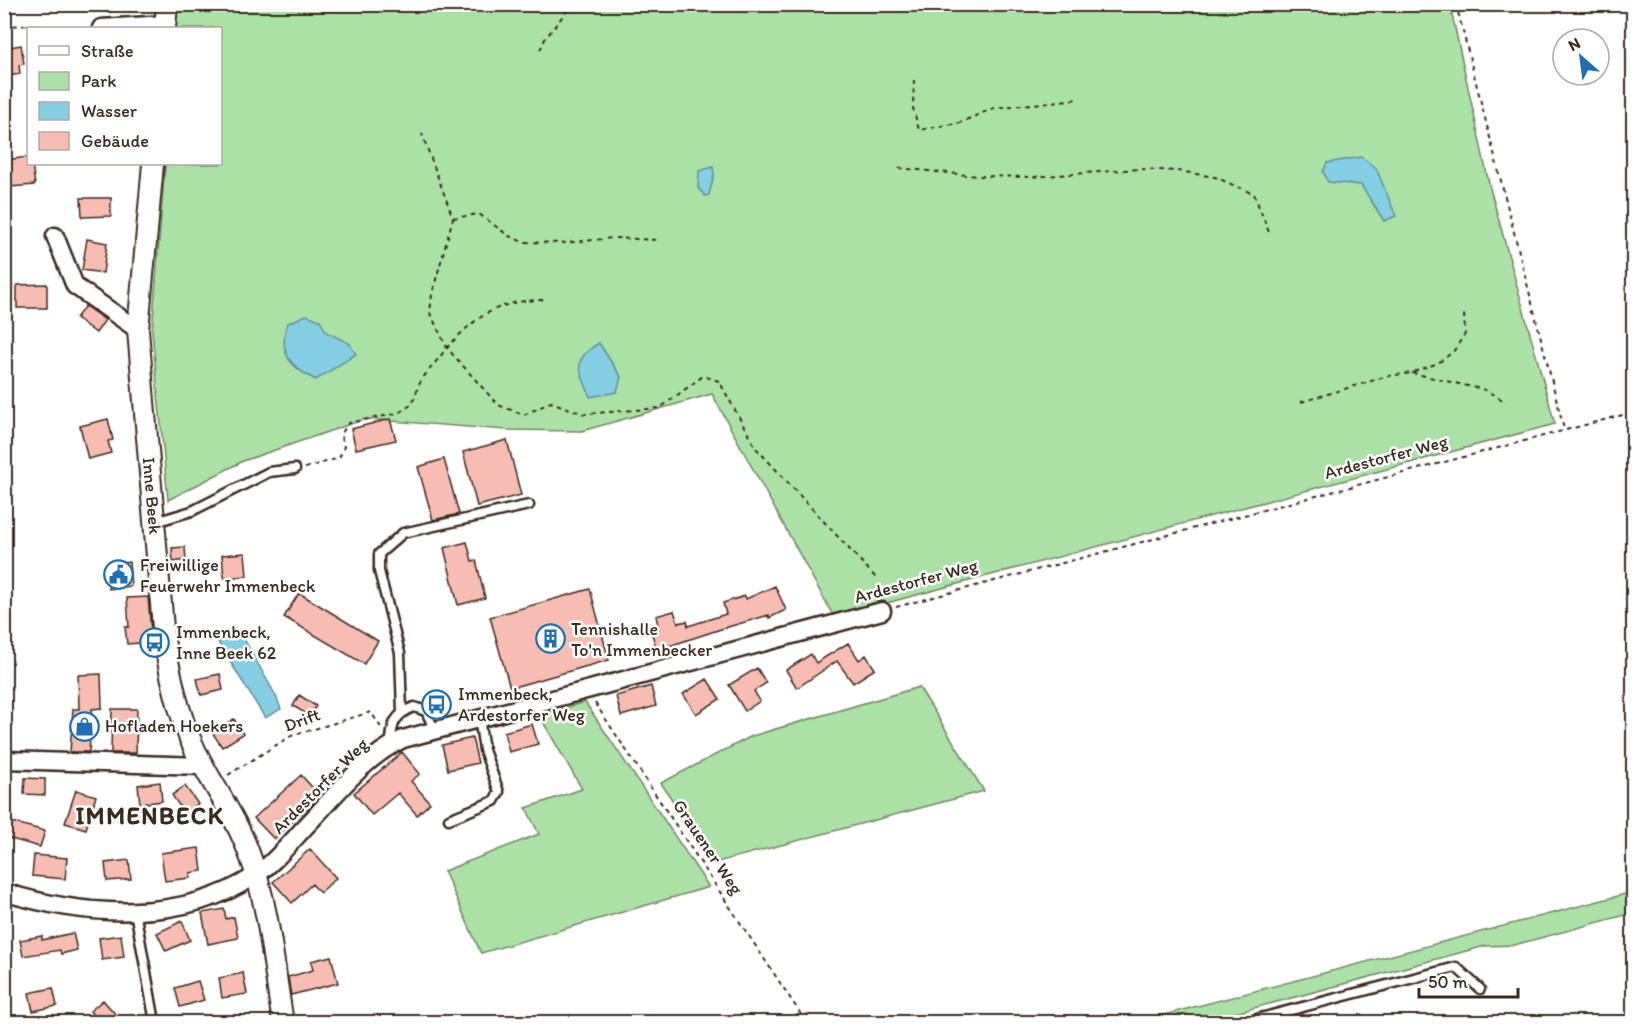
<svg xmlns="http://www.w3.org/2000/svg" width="1638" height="1027" viewBox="0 0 1638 1027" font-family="Itim,sans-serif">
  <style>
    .green { fill: #aae2a6; stroke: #728662; stroke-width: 1.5 }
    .water { fill: #84cfe4; stroke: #678d95; stroke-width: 1.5 }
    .building { fill: #f8bdb2; stroke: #3b2a1e; stroke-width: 1.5 }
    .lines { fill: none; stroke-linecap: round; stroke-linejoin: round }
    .service-casing { stroke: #3b2a1e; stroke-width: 13 }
    .minor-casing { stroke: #3b2a1e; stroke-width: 21 }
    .tertiary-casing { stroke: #3b2a1e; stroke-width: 24 }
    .path { stroke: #3b2a1e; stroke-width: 2; stroke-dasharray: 4.5 4.5; stroke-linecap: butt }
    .service { stroke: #fff; stroke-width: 8 }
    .minor { stroke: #fff; stroke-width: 16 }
    .tertiary { stroke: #fff; stroke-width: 20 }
    .labels { text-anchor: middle; stroke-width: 5; stroke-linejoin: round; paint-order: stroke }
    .street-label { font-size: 18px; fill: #3b2a1e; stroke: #fff }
    .poi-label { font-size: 18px; fill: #3b2a1e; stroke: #fff; text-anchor: start }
    .district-label { font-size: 24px; font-weight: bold; letter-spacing: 1.5px; fill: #3b2a1e; stroke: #fff }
  </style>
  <rect width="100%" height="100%" fill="#fff"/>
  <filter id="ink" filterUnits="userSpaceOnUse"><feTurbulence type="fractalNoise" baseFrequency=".0167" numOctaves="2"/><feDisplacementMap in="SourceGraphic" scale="12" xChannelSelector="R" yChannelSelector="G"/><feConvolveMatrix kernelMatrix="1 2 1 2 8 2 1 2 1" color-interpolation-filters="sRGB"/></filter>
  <g filter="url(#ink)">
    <path class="green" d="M177 5H1450L1490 188 1555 424 834 617 712 394 582 431 507 430 365 419 243 461 168 500 152 331 165 164H220V28H175Z
      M919 687 984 791 714 863 661 783 752 736Z
      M585 702 709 887 481 953 444 871 539 834 526 808 582 789 539 715Z
      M1633 892V913L1514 945 1485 946 1202 1022H1137Z"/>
    <path class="water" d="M1361 157 1376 168 1396 216 1384 221 1361 185 1328 182 1323 172 1327 163Z
      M713 167 714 175 709 195 705 196 698 188 699 171Z
      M306 315 320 320 326 332 349 343 356 354 316 380C291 368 277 353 288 323Z
      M599 343 621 377 617 392 590 397C580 368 570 361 599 343Z
      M239 630 276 696 281 709 265 718 218 642Z"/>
    <path class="building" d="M21 45 24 64 19 65 20 74 4 77V48Z
      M28 157V164H32L35 185 9 187 6 160Z
      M81 198H111V216L82 217Z
      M87 239 107 243 103 273 82 270Z
      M47 284V308H17V285Z
      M85 306 105 320 96 333 76 318Z
      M108 419 113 440 108 441 111 453 88 459 80 426Z
      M390 419 396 440 356 449 351 429Z
      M507 440 521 495 477 506 463 452Z
      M444 459 459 514 433 520 418 467Z
      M467 542 472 561 476 560 485 598 458 605 444 548Z
      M185 547 186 560 173 562 172 548Z
      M245 553 247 576 224 578 222 555Z
      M129 562 131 586 109 589 106 565Z
      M775 586 786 610 769 618V615L721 629 657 650 651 631 659 629 656 616 674 611 678 623 687 621 688 626 726 614 723 603 745 596 746 599Z
      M590 589 609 660 510 688 490 617Z
      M299 593 378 641 364 664 284 617Z
      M148 597 152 642 127 644 125 627H129L127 598Z
      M848 643 859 660 866 655 875 669 853 683 837 661 797 688 786 670 811 654 816 663Z
      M757 668 766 683 754 691 760 701 745 711 729 685Z
      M101 674 102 708 92 709 89 752H70L73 709H79L78 675Z
      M220 674 223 690 201 695 197 679Z
      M707 679 720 699 696 714 683 694Z
      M651 686 656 706 621 716 616 696Z
      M299 695 316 706 310 716 293 706Z
      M112 709H137L136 753H111Z
      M234 719 243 734 222 747 212 732Z
      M532 724 538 744 509 752 504 732Z
      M472 738 478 763 448 770 442 745Z
      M402 752 420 774 411 781 430 803 417 815 398 793 372 815 354 793Z
      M301 775 320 796 274 839 254 818Z
      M25 778 45 779V795L24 794Z
      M160 782 162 801 140 804 138 785Z
      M185 786 198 804 184 813 172 795Z
      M76 790 96 796 86 829 65 823Z
      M4 820 45 831 40 847 4 837Z
      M199 848 202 871 190 873V878L165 881 161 853Z
      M310 849 336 878 320 893 312 884 292 903 273 882Z
      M34 855 67 858 65 879 32 876Z
      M129 860 131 879 107 881 105 863Z
      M224 909 226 919 234 917 238 938 208 944 202 913Z
      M182 921 190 940 166 951 157 933Z
      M73 933 77 950 61 954 60 950 23 956 20 940 42 936V940Z
      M121 935 124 957 102 960 99 938Z
      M331 956 338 983 291 995 288 977 313 970 311 961Z
      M243 973 247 994 222 998 219 978Z
      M198 981 204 1000 180 1007 175 988Z
      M53 988 57 1006 33 1011 29 993Z
      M103 1000 117 1016 109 1023H99L90 1011Z"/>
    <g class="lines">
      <defs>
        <path id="service" d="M155 522 192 511 269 472 295 469
          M402 712 400 653 379 571V554L403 533 529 505
          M391 744C391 724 395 714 414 707L426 711 434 729
          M449 819 494 801 499 792 484 750 479 718
          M135 911 155 1022
          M1245 1022 1456 967 1480 989"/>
        <path id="minor" d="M101 28 166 24
          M55 236 75 286 138 330
          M4 760 203 766
          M4 892C85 917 182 924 256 875 275 862 290 843 305 827 335 796 363 758 403 739L882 611"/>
        <g id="tertiary">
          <path d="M165 28 167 4"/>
          <path id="s1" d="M153 164 138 330 164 640C172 684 181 728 204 767 220 796 239 824 250 856 269 905 274 970 283 1022"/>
        </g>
      </defs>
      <use href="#service" class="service-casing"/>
      <use href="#minor" class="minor-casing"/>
      <use href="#tertiary" class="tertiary-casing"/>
      <path class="path" d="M1456 4 1564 429
        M4 26 34 25 38 28
        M540 50 545 39 572 4
        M914 80 913 108 919 130 959 123 994 108 1079 99
        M899 168 977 176 1032 177 1139 169 1178 171 1215 177 1254 194 1270 235
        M453 218 479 214 509 236 523 242 564 243 613 238 659 240
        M543 300C499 300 476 316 447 348L498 405 524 415 551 402 584 414 660 408 703 376 719 381 756 448 876 578
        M1412 373 1485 390 1506 402
        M1301 402 1388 376 1411 373 1438 363 1453 352 1465 334 1464 313
        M305 468 339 458 344 447 341 434 349 423 399 413 412 404 421 380 447 348 430 313 432 294 453 218 422 134
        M896 607 1634 412
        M595 703 806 1022
        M228 775 291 736 371 712 382 729"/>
      <use href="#service" class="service"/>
      <use href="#minor" class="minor"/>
      <use href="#tertiary" class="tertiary"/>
    </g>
  </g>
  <defs>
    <symbol id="civic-ring" viewBox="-11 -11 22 22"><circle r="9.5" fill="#fff" stroke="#1f6fb2" stroke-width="1.5"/><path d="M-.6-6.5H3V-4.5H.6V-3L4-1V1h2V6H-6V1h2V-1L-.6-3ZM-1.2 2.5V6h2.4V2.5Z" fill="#1f6fb2"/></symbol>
    <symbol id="building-ring" viewBox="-11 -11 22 22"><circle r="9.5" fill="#fff" stroke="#1f6fb2" stroke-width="1.5"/><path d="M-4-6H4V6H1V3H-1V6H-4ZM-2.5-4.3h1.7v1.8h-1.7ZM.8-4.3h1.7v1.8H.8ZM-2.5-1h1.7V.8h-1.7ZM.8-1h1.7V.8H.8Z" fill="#1f6fb2"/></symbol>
    <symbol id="bus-ring" viewBox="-11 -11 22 22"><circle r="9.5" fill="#fff" stroke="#1f6fb2" stroke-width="1.5"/><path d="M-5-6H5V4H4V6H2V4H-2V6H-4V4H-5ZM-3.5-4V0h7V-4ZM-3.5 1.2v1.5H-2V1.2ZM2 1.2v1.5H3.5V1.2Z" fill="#1f6fb2"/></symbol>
    <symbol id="shop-ring" viewBox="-11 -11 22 22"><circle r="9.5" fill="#fff" stroke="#1f6fb2" stroke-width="1.5"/><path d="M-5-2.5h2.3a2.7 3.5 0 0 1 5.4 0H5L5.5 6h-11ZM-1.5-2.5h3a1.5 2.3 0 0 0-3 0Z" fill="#1f6fb2"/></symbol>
  </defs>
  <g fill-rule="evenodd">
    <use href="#civic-ring" x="102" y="558" width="33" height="33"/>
    <use href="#building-ring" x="534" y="622" width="33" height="33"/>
    <use href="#bus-ring" x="138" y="626" width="33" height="33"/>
    <use href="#bus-ring" x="420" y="688" width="33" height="33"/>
    <use href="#shop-ring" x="68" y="710" width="33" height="33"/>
  </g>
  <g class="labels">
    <g class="street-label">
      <text transform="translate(1386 457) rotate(-15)" y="6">Ardestorfer Weg</text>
      <text dy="6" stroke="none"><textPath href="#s1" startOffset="333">Inne Beek</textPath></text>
      <text transform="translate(916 581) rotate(-15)" y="6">Ardestorfer Weg</text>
      <text transform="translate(302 720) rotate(-20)" y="6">Drift</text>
      <text transform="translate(320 786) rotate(-45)" y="6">Ardestorfer Weg</text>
      <text transform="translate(708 847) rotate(56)" y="6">Grauener Weg</text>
    </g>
    <g class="poi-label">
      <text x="140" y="571">Freiwillige<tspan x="140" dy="21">Feuerwehr Immenbeck</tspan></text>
      <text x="571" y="635">Tennishalle<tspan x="571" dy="21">To'n Immenbecker</tspan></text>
      <text x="176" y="638">Immenbeck,<tspan x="176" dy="21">Inne Beek 62</tspan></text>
      <text x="458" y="700">Immenbeck,<tspan x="458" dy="21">Ardestorfer Weg</tspan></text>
      <text x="105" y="732">Hofladen Hoekers</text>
    </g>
    <g class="district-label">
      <text x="150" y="824">IMMENBECK</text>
    </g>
  </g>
  <rect width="1638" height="1027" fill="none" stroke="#fff" stroke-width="24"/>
  <rect x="12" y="12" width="1614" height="1003" fill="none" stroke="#3b2a1e" stroke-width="2" filter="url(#ink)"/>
  <rect x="27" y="27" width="195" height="138" fill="#ffffff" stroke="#b1aaa5" stroke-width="1.5"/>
  <rect x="39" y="46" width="30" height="9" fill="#ffffff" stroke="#b1aaa5" stroke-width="1.5"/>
  <text x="81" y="57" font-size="18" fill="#3b2a1e">Straße</text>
  <rect x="39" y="72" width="30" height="18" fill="#aae2a6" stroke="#b1aaa5" stroke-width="1.5"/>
  <text x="81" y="87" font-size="18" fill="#3b2a1e">Park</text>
  <rect x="39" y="102" width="30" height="18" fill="#84cfe4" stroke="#b1aaa5" stroke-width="1.5"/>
  <text x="81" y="117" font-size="18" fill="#3b2a1e">Wasser</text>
  <rect x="39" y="132" width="30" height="18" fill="#f8bdb2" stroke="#b1aaa5" stroke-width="1.5"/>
  <text x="81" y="147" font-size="18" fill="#3b2a1e">Gebäude</text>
  <g transform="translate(1581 57) rotate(332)"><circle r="28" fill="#ffffff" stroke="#b1aaa5" stroke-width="1.5"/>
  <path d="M0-4.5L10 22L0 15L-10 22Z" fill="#1f6fb2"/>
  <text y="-9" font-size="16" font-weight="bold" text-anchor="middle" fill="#3b2a1e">N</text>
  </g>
  <path d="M1419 988v9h99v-9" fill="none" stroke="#3b2a1e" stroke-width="3"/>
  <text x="1428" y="988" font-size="18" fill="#3b2a1e" stroke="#ffffff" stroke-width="4.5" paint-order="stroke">50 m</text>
</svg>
